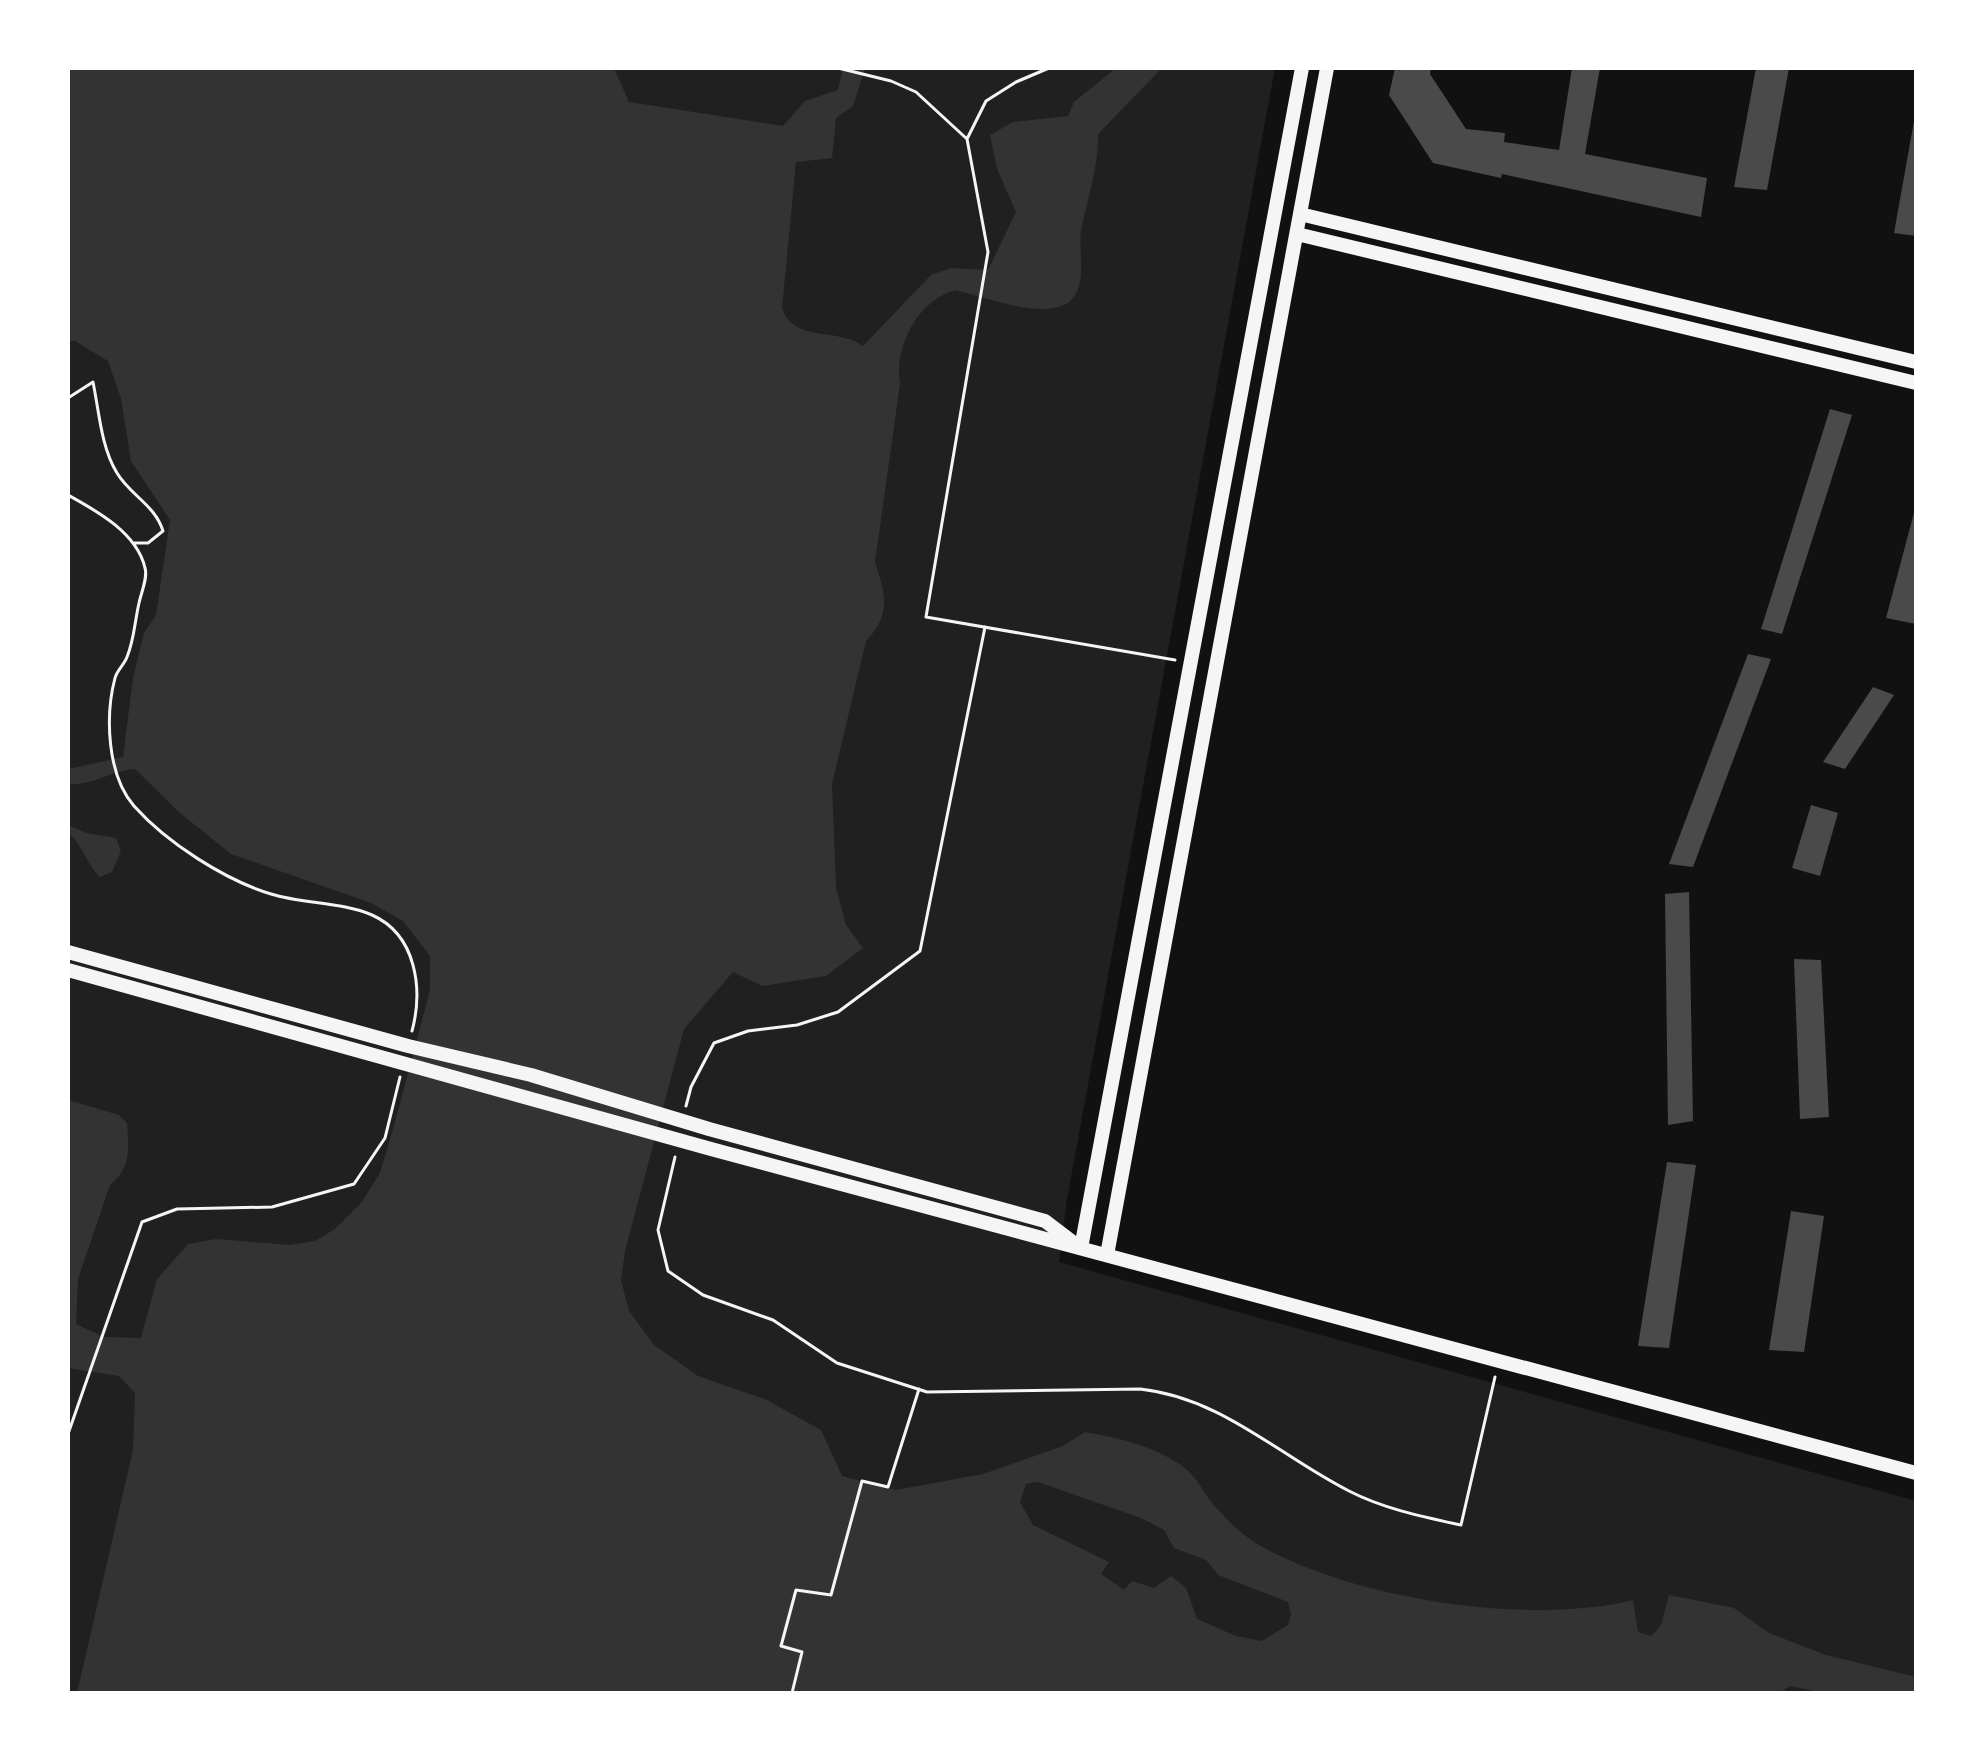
<svg xmlns="http://www.w3.org/2000/svg" width="1984" height="1761" viewBox="0 0 1984 1761" font-family="'Sofia Sans Condensed',sans-serif">
  <style>
    .green { fill: #202020 }
    .water { fill: #333; fill-rule: evenodd }
    .building { fill: #4a4a4a }
    .lines { fill: none; stroke-linecap: round; stroke-linejoin: round }
    .path { stroke: #f5f5f5; stroke-width: 3 }
    .tertiary { stroke: #f5f5f5; stroke-width: 14 }
  </style>
  <rect width="100%" height="100%" fill="#111"/>
  <path class="green" d="M68 68H1275L1067 1199 1059 1262 1916 1501V1693H68Z"/>
  <path class="water" d="M68 68H614L629 102 783 126 805 101 838 90 843 68H865L853 106 836 118 832 158 796 162 782 308C793 343 837 327 863 346L931 275 951 268 988 270 1016 212 997 169 990 135 1013 122 1068 116 1074 102 1116 68H1162L1098 134C1099 167 1087 199 1081 231 1078 252 1087 280 1073 298 1053 324 982 296 955 290 917 301 894 347 900 384L875 562C886 595 891 615 866 641L832 784 836 888 846 925 863 948 826 976 762 986 733 972 684 1029 625 1251 621 1280 629 1311 654 1345 698 1376 767 1400 821 1430 842 1476 896 1490 983 1474 1063 1446 1085 1432C1119 1438 1160 1447 1187 1470 1198 1479 1204 1494 1213 1504 1225 1518 1243 1536 1259 1545 1354 1599 1527 1626 1633 1600L1638 1632 1651 1636 1661 1625 1669 1595 1734 1608 1769 1633 1826 1655 1916 1677V1693H1824L1790 1686 1779 1693H77L133 1450 135 1393 119 1376 68 1368V1100L119 1115 127 1123C129 1148 131 1169 110 1185L78 1279 76 1324 104 1337 141 1338 157 1279 188 1244 216 1239 290 1245 315 1241 335 1229 361 1203 380 1173 395 1122 430 990V956L403 921 371 903 231 854 180 813 135 769C109 771 96 785 68 784V769L123 757 133 678 144 633 156 615 170 520 131 461 121 399 108 361 75 341H68ZM1038 1482 1141 1518 1164 1530 1174 1548 1206 1560 1218 1575 1288 1602 1291 1614 1288 1625 1262 1641 1236 1636 1197 1619 1186 1588 1171 1576 1154 1588 1132 1581 1124 1590 1101 1574 1109 1562 1033 1525 1020 1502 1026 1484Z
    M68 825 87 833 116 838 121 851 112 872 100 877C87 865 81 841 68 834Z"/>
  <path class="building" d="M1395 68H1431L1430 74 1466 129 1505 133 1504 142 1559 150 1572 68H1600L1585 154 1707 178 1701 217 1502 174 1501 178 1433 163 1389 95Z
    M1756 68H1789L1767 190 1734 187Z
    M1914 121H1916V236L1894 233Z
    M1830 409 1852 415 1782 634 1761 629Z
    M1915 509H1916V624L1886 618Z
    M1748 654 1771 659 1693 867 1669 864Z
    M1873 687 1894 695 1845 769 1823 762Z
    M1811 805 1838 813 1820 876 1792 868Z
    M1689 892 1693 1121 1668 1125 1665 894Z
    M1794 959 1821 960 1829 1117 1800 1119Z
    M1667 1162 1696 1165 1669 1348 1638 1346Z
    M1791 1211 1824 1216 1804 1352 1769 1350Z"/>
  <g class="lines">
    <path class="path" d="M838 68 891 81 916 92 967 139
      M1049 68 1016 82 986 101 967 139 988 252 926 617 1175 660
      M68 398 93 382C99 411 101 447 117 473 130 495 155 505 163 531L148 543H134
      M68 495C97 511 137 533 145 568 148 578 141 593 139 603 135 620 134 641 127 657 124 665 117 670 115 678 105 716 107 775 134 806 167 843 225 880 271 894 303 904 342 902 372 915 417 935 423 990 412 1031
      M686 1106 691 1087 714 1043 748 1031 797 1025 838 1012 920 951 985 627
      M675 1157 658 1230 668 1271 703 1295 773 1320 837 1363 927 1392 1140 1389C1222 1398 1278 1455 1349 1491 1384 1509 1424 1517 1461 1525L1495 1377
      M68 1434 142 1222 177 1209 272 1207 354 1184 385 1138 400 1077
      M792 1693 802 1652 781 1646 796 1590 831 1595 862 1481 888 1487 919 1389"/>
    <path class="tertiary" d="M1300 214 1916 362
      M1297 234 1916 383
      M68 952 408 1046 531 1075 709 1129 1045 1221 1074 1243
      M68 970 711 1149 1916 1473
      M1081 1248 1302 68
      M1107 1255 1327 68"/>
  </g>
  <rect width="1984" height="1761" fill="none" stroke="#ffffff" stroke-width="140"/>
</svg>
